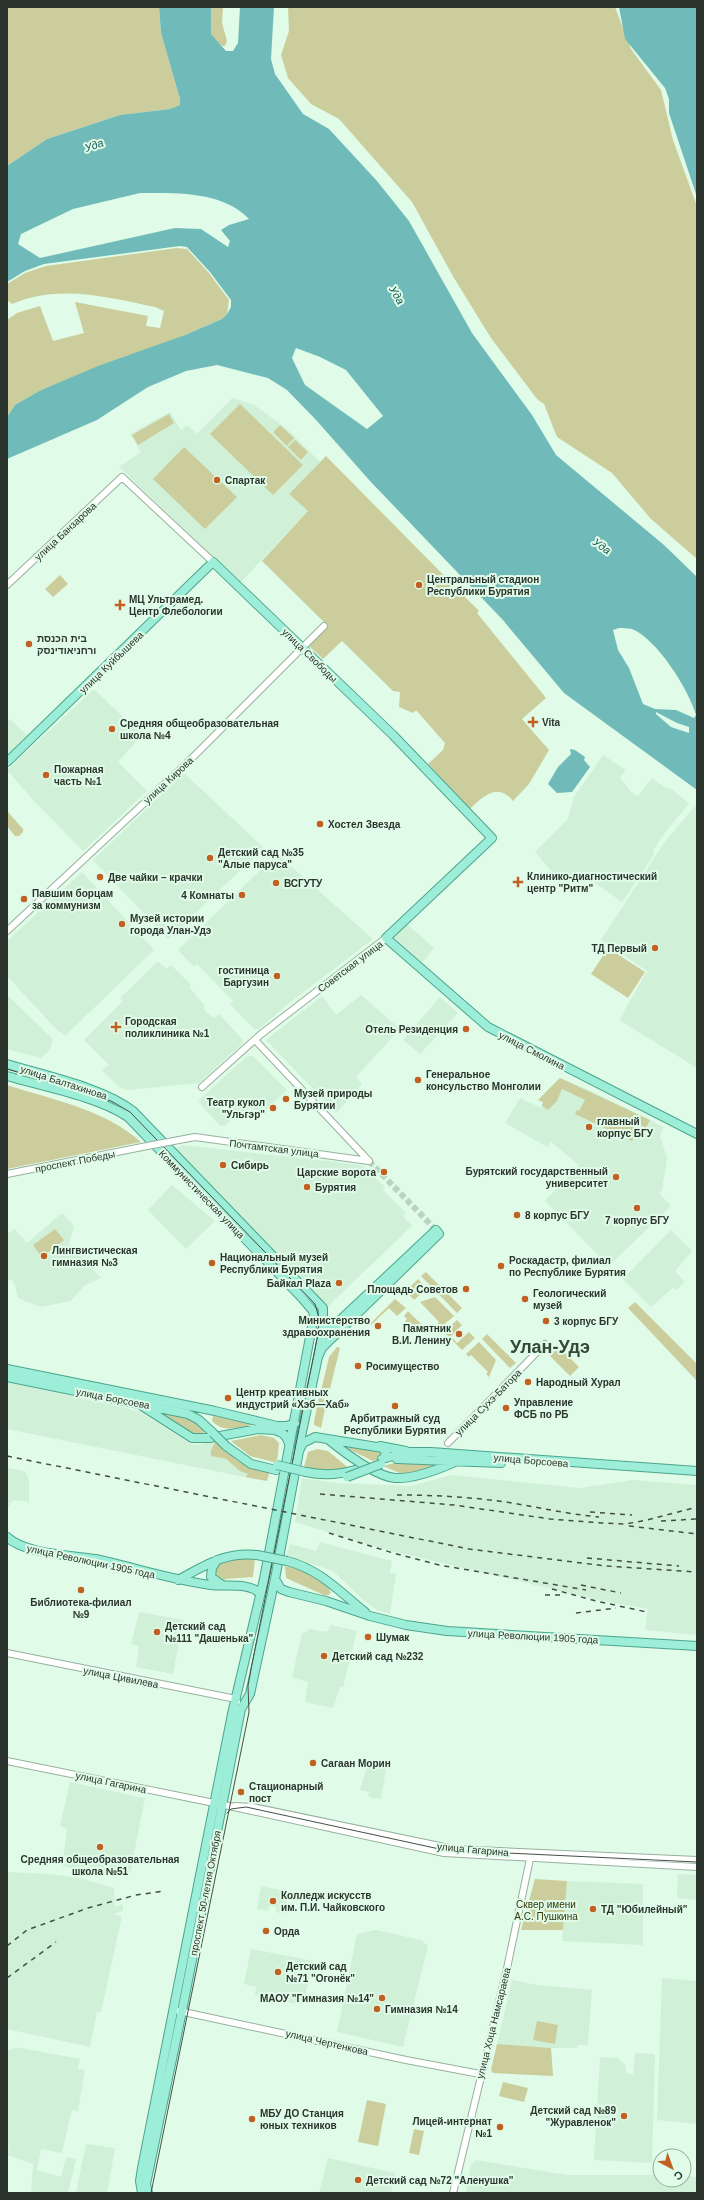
<svg xmlns="http://www.w3.org/2000/svg" width="704" height="2200" viewBox="0 0 704 2200" font-family="Helvetica,'Noto Sans Hebrew',sans-serif">
  <style>
    .built { fill: #d0f1d8 }
    .green { fill: #cbce9c }
    .water { fill: #70bbba; fill-rule: evenodd }
    .lines { fill: none; stroke-linecap: round; stroke-linejoin: round }
    .minor-tunnel { stroke: #bcd3c2; stroke-width: 6; stroke-dasharray: 6 3; stroke-linecap: butt }
    .minor-casing { stroke: #98b19e; stroke-width: 8 }
    .major-casing { stroke: #4ba58d; stroke-width: 10 }
    .minor { stroke: #fff; stroke-width: 6 }
    .major { stroke: #9deed9; stroke-width: 8 }
    .tram { stroke: #434f45; stroke-width: 1 }
    .rail { stroke: #434f45; stroke-width: 1.5; stroke-dasharray: 5 5; stroke-linecap: butt }
    .minor-bridge-casing { stroke: #98b19e; stroke-width: 8; stroke-linecap: butt }
    .major-bridge-casing { stroke: #4ba58d; stroke-width: 10; stroke-linecap: butt }
    .minor-bridge { stroke: #fff; stroke-width: 6 }
    .major-bridge { stroke: #9deed9; stroke-width: 8 }
    .poi-dot { fill: #c16021; stroke: #e0fbe7; stroke-width: 1.5 }
    .labels { text-anchor: middle; stroke-width: 4; stroke-linejoin: round; paint-order: stroke }
    .poi-label { font-size: 10px; font-weight: bold; fill: #2b352d; stroke: #e0fbe7; text-anchor: start }
    .street-label { font-size: 10px; fill: #2b352d; stroke: #e0fbe7 }
    .park-label { font-size: 10px; fill: #35370a; stroke: #e0fbe7 }
    .water-label { font-size: 11px; font-style: italic; fill: #155656; stroke: #e0fbe7 }
    .town-label { font-size: 18px; font-weight: bold; fill: #324838; stroke: #e0fbe7 }
  </style>
  <rect width="100%" height="100%" fill="#e0fbe7"/>
  <path class="built" d="M232 398 253 404 286 428 320 462 289 494 308 511 240 583 221 567 211 555 119 467 141 452 130 434 170 412 181 430 187 425 197 434Z
    M94 689 142 735 118 762 147 791 83 851 33 800 7 770Z
    M10 719 27 735 7 755V722Z
    M603 755 626 770 620 778 632 793 638 796 652 778 664 787 671 789 689 803 664 834 654 849 653 856 622 902 580 872 565 887 535 852 568 819 574 797Z
    M184 773 264 848 168 939 93 860Z
    M695 806 697 807V1068L619 1020 647 971 601 940 664 843Z
    M277 854 373 939 288 1004 259 1029H254L230 1004 233 1001 197 964 194 967 178 950Z
    M82 872 154 950 65 1036 55 1028 7 976V941Z
    M407 924 434 948 422 963 392 937Z
    M158 961 167 969 171 965 191 985 189 987 205 1006 203 1008 205 1011 214 1018 219 1014 243 1040 242 1044 199 1083 127 1090 119 1087 102 1070 109 1065 84 1040 123 1001 120 998Z
    M7 995 53 1039 50 1050 41 1058 7 1049Z
    M361 995 400 1029 356 1077 362 1085 336 1113 266 1040 322 996 336 1015Z
    M440 997 458 1013 420 1054 403 1040Z
    M247 1056H253L287 1090 267 1109 257 1112 250 1107 243 1113 236 1115 225 1126H220L198 1101Z
    M560 1078 591 1091 664 1127 660 1136 667 1158 662 1190 659 1193 671 1206 609 1266 545 1201 579 1165 551 1142 547 1147 505 1123 520 1098 541 1108 543 1102 538 1100Z
    M183 1145 362 1165 385 1187 383 1190 406 1213 403 1216 412 1226 326 1308 175 1148Z
    M172 1185 215 1221 186 1249 148 1210Z
    M62 1213 74 1226 69 1244 101 1278 85 1285 71 1301 40 1307 18 1298 15 1284 11 1279 7 1281V1231L10 1233 15 1229 27 1243Z
    M671 1230 692 1251 675 1271 685 1282 676 1290 673 1288 651 1307 623 1279Z
    M7 1382 139 1411 190 1444 197 1445 215 1441 211 1451V1456L226 1459 240 1471 248 1474 245 1477 7 1429Z
    M7 1468 25 1471 29 1480V1502L13 1500 7 1509Z
    M451 1475 580 1488 633 1480 697 1485V1635L645 1630 648 1609 603 1601 387 1550 295 1522 302 1478 337 1483 411 1486Z
    M320 1542 392 1561 390 1573 396 1574 390 1614 377 1610 364 1601 333 1571 286 1555 290 1544 316 1551Z
    M139 1612 183 1620 173 1674 136 1667 139 1646 131 1644Z
    M331 1625 357 1631 343 1687H340L333 1708 305 1702 308 1682 292 1677 302 1634 310 1629 327 1632Z
    M367 1766 386 1769 381 1799 373 1798 368 1796 369 1792 360 1790Z
    M70 1782 145 1798 130 1874 115 1872 114 1877 62 1866 67 1829 60 1826Z
    M7 1872 49 1874 80 1878 114 1888 115 1906 123 1905V1911L115 1913V1915L121 1916V1921L101 2012H97L90 2047 7 2029Z
    M678 1874 697 1875V1900L677 1898Z
    M567 1881 643 1884V1945L562 1941Z
    M261 1886 289 1892 284 1914 276 1912V1907L269 1906 268 1911 257 1909Z
    M376 1930 421 1940 428 1946 403 2047 337 2032 357 1934Z
    M251 1949 313 1961 304 2000 297 2004 255 1995 256 1987 244 1984Z
    M662 1978 697 1981V2124L657 2120Z
    M512 1980 537 1985 592 1990 588 2045H578L577 2048H551L553 2076 493 2073 491 2070Z
    M15 2047 80 2059 78 2069 85 2070 78 2111 72 2110 62 2153 41 2149 37 2170 61 2177 66 2157 76 2159 68 2193H31L33 2164 7 2155 9 2143 7 2142V2049L11 2050Z
    M635 2053 655 2054 652 2163 594 2160 600 2057 618 2058 626 2066V2073L633 2075Z
    M86 2144 115 2148 107 2193H76Z
    M328 2158 395 2173 391 2193H319Z
    M476 2160 567 2175H660V2180H684V2176L697 2177V2193H466L471 2165Z"/>
  <path class="green" d="M7 7H159L161 33 180 99V105L170 109 120 115 47 139 7 166Z
    M211 7H223L222 23 227 41 225 46H222L210 34Z
    M288 7H615L631 49 661 90 673 140 697 206V559L651 519 612 473 557 437 544 404 537 399 491 338 454 278 412 202 339 119 311 104 288 78 281 55 289 31Z
    M177 248 187 249 209 273 229 300 227 314 222 319 185 335 39 391 15 405 7 417V320L17 313 40 306 53 341 84 333 75 302 148 316 146 326 160 328 164 311 155 307C107 297 60 284 12 304L7 300V284L25 273 46 266Z
    M240 404 303 465 273 495 210 434Z
    M169 414 174 423 138 445 132 435Z
    M280 425 294 438 287 446 273 432Z
    M295 440 308 452 301 460 288 447Z
    M184 447 237 497 205 529 153 479Z
    M326 456 479 611 477 613 546 698 522 719 549 750 529 784 513 801C498 782 483 796 470 809L428 764 443 750 445 743 416 710 413 713 399 707 400 692 393 691 342 641 323 659 309 646 328 626 262 561 308 511 289 494Z
    M60 575 68 584 53 597 45 589Z
    M7 811 23 829V832L19 836H15L7 826Z
    M608 948 645 972 628 998 591 974Z
    M560 1078 650 1120 646 1128 637 1123 633 1132 636 1133 632 1141 575 1114 577 1110 579 1111 585 1100 562 1089 557 1101 548 1110 542 1106 543 1102 538 1100Z
    M7 1085C53 1100 104 1109 141 1142L7 1169Z
    M55 1229 64 1240 42 1257 33 1245Z
    M426 1272 462 1308 457 1313 421 1276Z
    M418 1279 427 1289 414 1300 406 1291Z
    M435 1297 454 1316 440 1328 437 1325 439 1322 420 1302Z
    M395 1299 406 1308 397 1316 389 1308 371 1325 370 1324Z
    M635 1302 697 1364V1381L628 1308Z
    M408 1311 428 1331 427 1333 423 1329 418 1334 405 1321 407 1319 404 1316Z
    M457 1320 462 1325 451 1336 457 1343 469 1332 475 1338 462 1350 444 1332Z
    M487 1334 516 1363 510 1368 482 1339Z
    M479 1342 496 1360 489 1377 486 1374 488 1372 471 1355 469 1357 466 1354Z
    M337 1347 340 1348 329 1393 321 1391 329 1357Z
    M559 1347 579 1367 570 1376 550 1356Z
    M319 1398 327 1400 321 1428 314 1425V1421Z
    M164 1413 192 1420 207 1430 200 1435 190 1433 163 1415Z
    M213 1416H216L256 1424C241 1427 224 1434 212 1421Z
    M261 1435 274 1438 279 1443 277 1463 250 1456 231 1441Z
    M215 1441 238 1461 270 1471 267 1481 245 1477 248 1474 240 1471 226 1459 211 1456V1451Z
    M342 1446H352L382 1452 380 1459 373 1461Z
    M317 1449 328 1451 351 1470 321 1471 304 1467 308 1452Z
    M394 1463H440V1466L402 1474 383 1466Z
    M244 1558 255 1559 253 1577 225 1579 224 1582 216 1579 214 1568C221 1559 233 1559 244 1558Z
    M285 1566C298 1568 328 1579 331 1593L326 1596 286 1578Z
    M535 1879 567 1881 563 1930H521Z
    M537 2021 558 2025 555 2044 533 2040Z
    M497 2044 551 2048 553 2076 493 2073 491 2070Z
    M503 2082 528 2088 524 2102 499 2096Z
    M367 2100 386 2104 378 2146 358 2142Z
    M414 2129 424 2131 419 2155 409 2153Z"/>
  <path class="water" d="M159 7H211V34L226 51H233L238 43 240 7H274L271 59 275 74 303 114 329 129 377 181 409 221 472 333 532 415 556 455 664 545 697 577V790L564 693 502 619 370 481 317 421 287 390 268 378 217 365 186 371 148 387 97 420 7 459V417L15 405 39 391 98 366 185 335 222 319 227 314 231 307V300L210 272 187 247 180 246 44 264 25 271 7 282V166L47 139 120 115 170 109 180 105V99L161 33ZM140 193C176 193 223 191 249 219L229 225 221 230 230 241 228 247 201 229 175 228 40 258 18 244 21 234 73 209ZM296 348 320 357 346 370 383 416 367 429 305 385 292 358ZM619 628C623 628 628 628 632 629 657 639 689 690 696 715L694 718 676 710 655 709 643 704 629 668 618 650 613 630ZM656 712 677 723 689 727V733L671 727 656 714Z
    M619 7H697V197L669 113V99L665 88 625 39Z
    M570 749 575 750 585 757 584 760 590 767 572 792 557 793 548 784 558 767 571 754Z"/>
  <g class="lines">
    <path class="minor-tunnel" d="M369 1161 436 1230"/>
    <defs>
      <path id="minor" d="M7 585 122 477 213 562
        M7 931 186 764 324 626
        M255 1040 369 1161
        M202 1087 260 1035 386 938
        M179 1140 195 1137 369 1161
        M7 1174 142 1147
        M448 1443 545 1344
        M7 1653 236 1699 237 1702
        M7 1761 229 1806 444 1853 697 1867
        M235 1806 253 1807 454 1849 697 1860
        M179 2011 406 2060 480 2074
        M453 2193 506 1973 531 1854"/>
      <path id="major" d="M7 762 213 562 393 735 492 838 386 938 488 1027 697 1134
        M7 1064C46 1076 101 1087 133 1111L323 1308V1331L318 1357
        M7 1076C44 1087 96 1096 128 1117L302 1298 313 1311 314 1316 264 1579 232 1714 142 2168 140 2181 142 2193
        M7 1369 215 1411 277 1426H287L295 1423
        M7 1377 188 1414 199 1420 213 1433
        M142 1406 192 1438H209L258 1429 276 1430
        M271 1429C281 1432 286 1433 289 1444
        M329 1440C345 1453 375 1476 395 1478 414 1479 437 1470 455 1462
        M226 1446 251 1464 276 1470
        M299 1446 318 1357 322 1348 439 1234 436 1230 336 1324 319 1333
        M380 1446 406 1451
        M382 1459 408 1452H431L697 1471
        M397 1459 501 1463
        M306 1472C324 1476 338 1475 355 1470
        M7 1537C25 1554 70 1555 95 1559 134 1567 171 1580 211 1585 225 1587 251 1582 260 1594
        M217 1560 212 1568 211 1577 222 1585
        M287 1561C319 1569 340 1592 365 1612
        M275 1579 281 1589 289 1592 326 1601 370 1616 406 1625 447 1631 697 1646
        M178 1580C206 1565 224 1552 257 1555
        M148 2193 146 2184 182 2011 241 1709 250 1694 275 1579 299 1451 303 1443 315 1437 383 1448 386 1454 383 1459"/>
    </defs>
    <use href="#minor" class="minor-casing"/>
    <use href="#major" class="major-casing"/>
    <use href="#minor" class="minor"/>
    <use href="#major" class="major"/>
    <path class="tram" d="M7 1069 111 1101 130 1112 315 1304 319 1318 318 1334 252 1664 248 1686 249 1712 151 2193
      M227 1813 231 1809 246 1807 444 1850 697 1862"/>
    <path class="rail" d="M7 1456 469 1549 606 1566 697 1572
      M320 1494 454 1505 550 1519 602 1523 626 1524 647 1520 697 1507
      M397 1495C433 1495 470 1497 506 1502 537 1507 567 1514 599 1517
      M590 1512 632 1515
      M661 1521 697 1519
      M629 1526 697 1534
      M329 1533 393 1553 439 1565 586 1590
      M587 1558 679 1566
      M581 1585 621 1593
      M552 1589 596 1601 647 1612
      M545 1595H561
      M576 1613 616 1608
      M7 1946 27 1930 88 1908 136 1895 165 1891
      M7 1978 56 1942"/>
    <defs>
      <path id="minor-bridge" d="M142 1147 179 1140"/>
      <path id="major-bridge" d="M213 1433 226 1446
        M277 1465 306 1472
        M347 1477 381 1464
        M257 1555 287 1561"/>
    </defs>
    <use href="#minor-bridge" class="minor-bridge-casing"/>
    <use href="#major-bridge" class="major-bridge-casing"/>
    <use href="#minor-bridge" class="minor-bridge"/>
    <use href="#major-bridge" class="major-bridge"/>
  </g>
  <g class="poi-dot">
    <circle cx="217" cy="480" r="4"/>
    <circle cx="419" cy="585" r="4"/>
    <path d="M118 599h4v4h4v4h-4v4h-4v-4h-4v-4h4z"/>
    <circle cx="29" cy="644" r="4"/>
    <path d="M531 716h4v4h4v4h-4v4h-4v-4h-4v-4h4z"/>
    <circle cx="112" cy="729" r="4"/>
    <circle cx="46" cy="775" r="4"/>
    <circle cx="320" cy="824" r="4"/>
    <circle cx="210" cy="858" r="4"/>
    <circle cx="100" cy="877" r="4"/>
    <path d="M516 876h4v4h4v4h-4v4h-4v-4h-4v-4h4z"/>
    <circle cx="276" cy="883" r="4"/>
    <circle cx="242" cy="895" r="4"/>
    <circle cx="24" cy="899" r="4"/>
    <circle cx="122" cy="924" r="4"/>
    <circle cx="655" cy="948" r="4"/>
    <circle cx="277" cy="976" r="4"/>
    <path d="M114 1021h4v4h4v4h-4v4h-4v-4h-4v-4h4z"/>
    <circle cx="466" cy="1029" r="4"/>
    <circle cx="418" cy="1080" r="4"/>
    <circle cx="286" cy="1099" r="4"/>
    <circle cx="273" cy="1108" r="4"/>
    <circle cx="589" cy="1127" r="4"/>
    <circle cx="223" cy="1165" r="4"/>
    <circle cx="384" cy="1172" r="4"/>
    <circle cx="616" cy="1177" r="4"/>
    <circle cx="307" cy="1187" r="4"/>
    <circle cx="637" cy="1208" r="4"/>
    <circle cx="517" cy="1215" r="4"/>
    <circle cx="44" cy="1256" r="4"/>
    <circle cx="212" cy="1263" r="4"/>
    <circle cx="501" cy="1266" r="4"/>
    <circle cx="339" cy="1283" r="4"/>
    <circle cx="466" cy="1289" r="4"/>
    <circle cx="525" cy="1299" r="4"/>
    <circle cx="546" cy="1321" r="4"/>
    <circle cx="378" cy="1326" r="4"/>
    <circle cx="459" cy="1334" r="4"/>
    <circle cx="358" cy="1366" r="4"/>
    <circle cx="528" cy="1382" r="4"/>
    <circle cx="228" cy="1398" r="4"/>
    <circle cx="395" cy="1406" r="4"/>
    <circle cx="506" cy="1408" r="4"/>
    <circle cx="81" cy="1590" r="4"/>
    <circle cx="157" cy="1632" r="4"/>
    <circle cx="368" cy="1637" r="4"/>
    <circle cx="324" cy="1656" r="4"/>
    <circle cx="313" cy="1763" r="4"/>
    <circle cx="241" cy="1792" r="4"/>
    <circle cx="100" cy="1847" r="4"/>
    <circle cx="273" cy="1901" r="4"/>
    <circle cx="593" cy="1909" r="4"/>
    <circle cx="266" cy="1931" r="4"/>
    <circle cx="278" cy="1972" r="4"/>
    <circle cx="382" cy="1998" r="4"/>
    <circle cx="377" cy="2009" r="4"/>
    <circle cx="624" cy="2116" r="4"/>
    <circle cx="252" cy="2119" r="4"/>
    <circle cx="500" cy="2127" r="4"/>
    <circle cx="358" cy="2180" r="4"/>
  </g>
  <g class="labels">
    <g class="poi-label">
      <text x="225" y="484">Спартак</text>
      <text x="427" y="583">Центральный стадион<tspan x="427" dy="12">Республики Бурятия</tspan></text>
      <text x="129" y="603">МЦ Ультрамед.<tspan x="129" dy="12">Центр Флебологии</tspan></text>
      <text x="37" y="642">בית הכנסת<tspan x="37" dy="12">ורחניאודינסק</tspan></text>
      <text x="542" y="726">Vita</text>
      <text x="120" y="727">Средняя общеобразовательная<tspan x="120" dy="12">школа №4</tspan></text>
      <text x="54" y="773">Пожарная<tspan x="54" dy="12">часть №1</tspan></text>
      <text x="328" y="828">Хостел Звезда</text>
      <text x="218" y="856">Детский сад №35<tspan x="218" dy="12">"Алые паруса"</tspan></text>
      <text x="527" y="880">Клинико-диагностический<tspan x="527" dy="12">центр "Ритм"</tspan></text>
      <text x="108" y="881">Две чайки – крачки</text>
      <text x="284" y="887">ВСГУТУ</text>
      <text x="32" y="897">Павшим борцам<tspan x="32" dy="12">за коммунизм</tspan></text>
      <text x="234" y="899" text-anchor="end">4 Комнаты</text>
      <text x="130" y="922">Музей истории<tspan x="130" dy="12">города Улан-Удэ</tspan></text>
      <text x="647" y="952" text-anchor="end">ТД Первый</text>
      <text x="269" y="974" text-anchor="end">гостиница<tspan x="269" dy="12">Баргузин</tspan></text>
      <text x="125" y="1025">Городская<tspan x="125" dy="12">поликлиника №1</tspan></text>
      <text x="458" y="1033" text-anchor="end">Отель Резиденция</text>
      <text x="426" y="1078">Генеральное<tspan x="426" dy="12">консульство Монголии</tspan></text>
      <text x="294" y="1097">Музей природы<tspan x="294" dy="12">Бурятии</tspan></text>
      <text x="265" y="1106" text-anchor="end">Театр кукол<tspan x="265" dy="12">"Ульгэр"</tspan></text>
      <text x="597" y="1125">главный<tspan x="597" dy="12">корпус БГУ</tspan></text>
      <text x="231" y="1169">Сибирь</text>
      <text x="608" y="1175" text-anchor="end">Бурятский государственный<tspan x="608" dy="12">университет</tspan></text>
      <text x="376" y="1176" text-anchor="end">Царские ворота</text>
      <text x="315" y="1191">Бурятия</text>
      <text x="525" y="1219">8 корпус БГУ</text>
      <text x="637" y="1224" text-anchor="middle">7 корпус БГУ</text>
      <text x="52" y="1254">Лингвистическая<tspan x="52" dy="12">гимназия №3</tspan></text>
      <text x="220" y="1261">Национальный музей<tspan x="220" dy="12">Республики Бурятия</tspan></text>
      <text x="509" y="1264">Роскадастр, филиал<tspan x="509" dy="12">по Республике Бурятия</tspan></text>
      <text x="331" y="1287" text-anchor="end">Байкал Plaza</text>
      <text x="458" y="1293" text-anchor="end">Площадь Советов</text>
      <text x="533" y="1297">Геологический<tspan x="533" dy="12">музей</tspan></text>
      <text x="370" y="1324" text-anchor="end">Министерство<tspan x="370" dy="12">здравоохранения</tspan></text>
      <text x="554" y="1325">3 корпус БГУ</text>
      <text x="451" y="1332" text-anchor="end">Памятник<tspan x="451" dy="12">В.И. Ленину</tspan></text>
      <text x="366" y="1370">Росимущество</text>
      <text x="536" y="1386">Народный Хурал</text>
      <text x="236" y="1396">Центр креативных<tspan x="236" dy="12">индустрий «Хэб—Хаб»</tspan></text>
      <text x="514" y="1406">Управление<tspan x="514" dy="12">ФСБ по РБ</tspan></text>
      <text x="395" y="1422" text-anchor="middle">Арбитражный суд<tspan x="395" dy="12">Республики Бурятия</tspan></text>
      <text x="81" y="1606" text-anchor="middle">Библиотека-филиал<tspan x="81" dy="12">№9</tspan></text>
      <text x="165" y="1630">Детский сад<tspan x="165" dy="12">№111 "Дашенька"</tspan></text>
      <text x="376" y="1641">Шумак</text>
      <text x="332" y="1660">Детский сад №232</text>
      <text x="321" y="1767">Сагаан Морин</text>
      <text x="249" y="1790">Стационарный<tspan x="249" dy="12">пост</tspan></text>
      <text x="100" y="1863" text-anchor="middle">Средняя общеобразовательная<tspan x="100" dy="12">школа №51</tspan></text>
      <text x="281" y="1899">Колледж искусств<tspan x="281" dy="12">им. П.И. Чайковского</tspan></text>
      <text x="601" y="1913">ТД "Юбилейный"</text>
      <text x="274" y="1935">Орда</text>
      <text x="286" y="1970">Детский сад<tspan x="286" dy="12">№71 "Огонёк"</tspan></text>
      <text x="374" y="2002" text-anchor="end">МАОУ "Гимназия №14"</text>
      <text x="385" y="2013">Гимназия №14</text>
      <text x="616" y="2114" text-anchor="end">Детский сад №89<tspan x="616" dy="12">"Журавленок"</tspan></text>
      <text x="260" y="2117">МБУ ДО Станция<tspan x="260" dy="12">юных техников</tspan></text>
      <text x="492" y="2125" text-anchor="end">Лицей-интернат<tspan x="492" dy="12">№1</tspan></text>
      <text x="366" y="2184">Детский сад №72 "Аленушка"</text>
    </g>
    <g class="street-label">
      <text transform="translate(65 531) rotate(-43)" y="4">улица Банзарова</text>
      <text transform="translate(310 655) rotate(44)" y="4">улица Свободы</text>
      <text transform="translate(111 662) rotate(-44)" y="4">улица Куйбышева</text>
      <text transform="translate(168 780) rotate(-43)" y="4">улица Кирова</text>
      <text transform="translate(350 966) rotate(-37)" y="4">Советская улица</text>
      <text transform="translate(532 1050) rotate(27)" y="4">улица Смолина</text>
      <text transform="translate(64 1082) rotate(18)" y="4">улица Балтахинова</text>
      <text transform="translate(274 1148) rotate(7)" y="4">Почтамтская улица</text>
      <text transform="translate(75 1161) rotate(-11)" y="4">проспект Победы</text>
      <text transform="translate(202 1194) rotate(46)" y="4">Коммунистическая улица</text>
      <text transform="translate(113 1398) rotate(11)" y="4">улица Борсоева</text>
      <text transform="translate(488 1402) rotate(-45)" y="4">улица Сухэ-Батора</text>
      <text transform="translate(531 1460) rotate(5)" y="4">улица Борсоева</text>
      <text transform="translate(91 1561) rotate(12)" y="4">улица Революции 1905 года</text>
      <text transform="translate(533 1636) rotate(3)" y="4">улица Революции 1905 года</text>
      <text transform="translate(121 1677) rotate(11)" y="4">улица Цивилева</text>
      <text transform="translate(111 1782) rotate(12)" y="4">улица Гагарина</text>
      <text transform="translate(473 1849) rotate(5)" y="4">улица Гагарина</text>
      <text transform="translate(205 1893) rotate(-79)" y="4">проспект 50-летия Октября</text>
      <text transform="translate(493 2023) rotate(-76)" y="4">улица Хоца Намсараева</text>
      <text transform="translate(327 2042) rotate(13)" y="4">улица Чертенкова</text>
    </g>
    <g class="park-label">
      <text x="546" y="1908">Сквер имени<tspan x="546" dy="12">А.С. Пушкина</tspan></text>
    </g>
    <g class="water-label">
      <text transform="translate(94 145) rotate(-19)" y="4">Уда</text>
      <text transform="translate(397 295) rotate(60)" y="4">Уда</text>
      <text transform="translate(602 546) rotate(35)" y="4">Уда</text>
    </g>
    <g class="town-label">
      <text x="550" y="1353">Улан-Удэ</text>
    </g>
  </g>
  <rect width="704" height="2200" fill="none" stroke="#2b352d" stroke-width="16"/>
  <g transform="translate(672 2168) rotate(139)"><circle r="19" fill="#e0fbe7" stroke="#98ac9d"/>
  <path d="M0-3L7 15L0 10L-7 15Z" fill="#c16021"/>
  <text y="-6" font-size="11" font-weight="bold" text-anchor="middle" fill="#2b352d">С</text>
  </g>
</svg>
